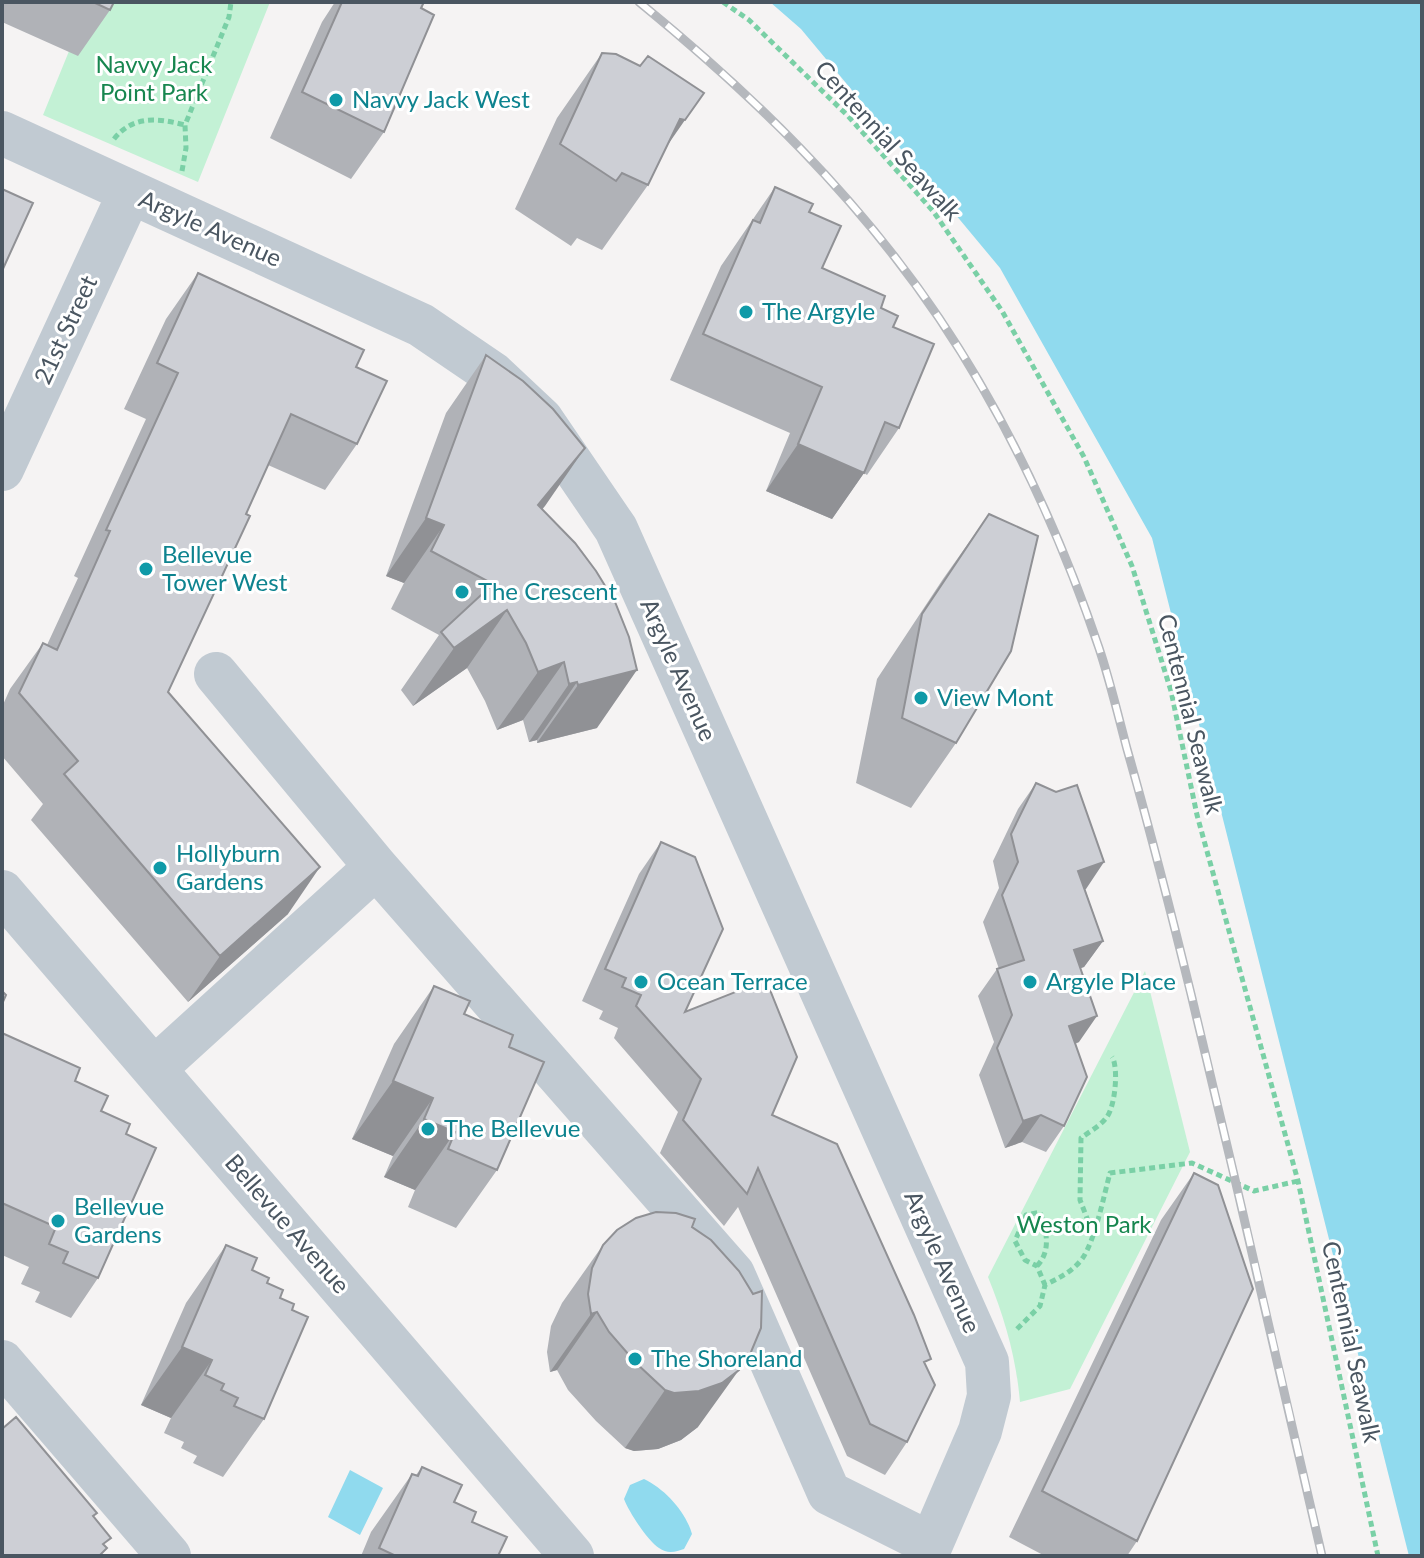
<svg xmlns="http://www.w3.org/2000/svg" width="1424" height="1558" viewBox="0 0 1424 1558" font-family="Lato,sans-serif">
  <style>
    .green { fill: #c3f1d5 }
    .water { fill: #90daee }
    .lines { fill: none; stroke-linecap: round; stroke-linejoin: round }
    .path { stroke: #7ad0a6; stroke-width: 5; stroke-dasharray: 6 4; stroke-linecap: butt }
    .minor { stroke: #c1cad2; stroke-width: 44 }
    .rail-casing { stroke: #b5b8bd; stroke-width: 9 }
    .rail { stroke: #fff; stroke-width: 6; stroke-dasharray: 18; stroke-linecap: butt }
    .wall { fill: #b0b2b7 }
    .shaded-wall { fill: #909195 }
    .building { fill: #cdcfd5; stroke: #909195; stroke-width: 2 }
    .culture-dot { fill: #0f9aa8; stroke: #fff; stroke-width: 3 }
    .labels { text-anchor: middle; stroke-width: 6; stroke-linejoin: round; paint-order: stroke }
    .park-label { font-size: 24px; fill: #17864f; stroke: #fff }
    .culture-label { font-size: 24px; fill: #0d838f; stroke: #fff; text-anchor: start }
    .street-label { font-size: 24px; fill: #4a5661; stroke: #fff }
  </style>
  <rect width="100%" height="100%" fill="#f5f3f3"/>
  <path class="green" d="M89 2H270L198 182 43 115Z
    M1145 971 1190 1152 1070 1389 1020 1402C1016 1357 1005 1319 988 1277Z"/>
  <path class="water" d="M770 2H1422V1556H1409L1152 538 1000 268 801 29Z
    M350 1470 383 1488 360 1535 328 1517Z
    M644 1479C665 1489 686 1512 692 1534L684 1549C676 1552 667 1554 659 1548 647 1540 629 1512 624 1499L630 1485Z"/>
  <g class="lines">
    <path class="path" d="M723 2 749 20 848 116 933 211 1002 311 1084 457 1132 566 1171 691 1197 815 1298 1181 1378 1556
      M114 139C133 115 158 118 185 125
      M182 171 186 148 185 125 229 17 231 2
      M1092 1231 1080 1200 1081 1138C1089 1132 1100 1126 1106 1118 1115 1109 1119 1067 1112 1057
      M1037 1266C1052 1250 1046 1230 1040 1212L1026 1215 1015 1241 1025 1260 1037 1266 1045 1285
      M1017 1329 1040 1306 1045 1285C1059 1278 1072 1272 1082 1259 1095 1241 1104 1195 1110 1173L1192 1163 1254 1191 1298 1181"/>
    <path class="minor" d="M2 133 421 325 493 374 541 419 616 529 987 1362 989 1396 980 1431 926 1556
      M2 469 130 192
      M216 674 376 867 733 1274 829 1493 931 1544
      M2 892 572 1556
      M154 1069 376 867
      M2 1362 169 1556"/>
    <defs>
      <path id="rail" d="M639 2C754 96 856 195 939 318 1007 419 1060 533 1099 648 1110 681 1118 715 1127 749 1150 830 1171 912 1191 994 1236 1181 1279 1368 1322 1556"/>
    </defs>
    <use href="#rail" class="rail-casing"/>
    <use href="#rail" class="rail"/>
  </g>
  <path class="wall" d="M4 2H114L110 10 78 56 2 22V5Z
    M335 2H424L384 132 351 179 270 138 322 22Z
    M602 53 665 149 648 185 602 250 577 238 571 246 515 209 557 118Z
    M775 187 809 212 822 268 881 308 893 327 899 428 867 475 864 473 832 519 766 491 790 433 670 380 721 266Z
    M198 273 356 367 357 444 325 490 268 465 168 692 288 914 188 1002 31 820 43 804 2 756V707L10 689 43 643 47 645 78 578 74 576 146 419 124 409 166 319Z
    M486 355 542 509 597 728 537 743V740L529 742 523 720 497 730 485 701 467 668 413 706 401 690 439 635 391 609 404 583 386 576 446 413Z
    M989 514 956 743 911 808 856 783 877 679 943 579Z
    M1036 783 1086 889H1085L1103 941 1084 967 1080 968 1079 1042 1075 1044 1064 1126 1046 1152 1022 1142 1005 1148 979 1075 994 1042 978 996 997 969H999L983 922 999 888 993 861 1018 809Z
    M661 842 685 1012 772 1115 926 1366 907 1442 885 1475 847 1456 738 1207 724 1226 660 1153 678 1112 614 1038 618 1028 599 1019 603 1011 582 1001 639 874Z
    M434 986 464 1014 509 1047 497 1170 456 1228 408 1207 415 1190 384 1177 393 1156 352 1139 394 1044Z
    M2 1033 75 1081 101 1111 126 1134 98 1278 71 1318 35 1302 40 1292 21 1284 29 1267 2 1255Z
    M1194 1173 1137 1541 1127 1556H1045L1009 1537 1161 1220Z
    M692 1227 698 1427 681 1440 658 1449 634 1451 625 1448 596 1421 568 1390 557 1370 550 1372 547 1352 551 1326 562 1303 603 1245Z
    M226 1245 267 1283 292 1310 264 1419 223 1477 193 1463 197 1456 181 1448 184 1442 164 1433 171 1418 141 1405 186 1303Z
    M422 1467 472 1522 498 1556H361L371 1532 412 1474 416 1475Z"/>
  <path class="shaded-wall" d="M680 119 685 120 642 182Z
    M798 444 864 473 832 519 766 491Z
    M585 448 545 506 498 563 538 505Z
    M426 518 444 525 404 583 386 576Z
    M507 610 467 668 413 706 454 648Z
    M564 662 523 720 497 730 538 672Z
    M637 670 597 728 537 743 578 685Z
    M577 682 537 740 529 742 569 684Z
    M1104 862 1086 889 1060 898 1078 871Z
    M320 867 288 914 188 1002 220 956Z
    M1103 941 1084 967 1055 977 1074 950Z
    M1097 1016 1079 1042 1050 1052 1069 1026Z
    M393 1081 433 1098 393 1156 352 1139Z
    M1041 1115 1022 1142 1005 1148 1023 1121Z
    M424 1119 455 1132 415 1190 384 1177Z
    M597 1312 557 1370 550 1372 591 1314Z
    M182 1347 212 1360 171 1418 141 1405Z
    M739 1370 698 1427 681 1440 658 1449 634 1451 625 1448 665 1390Z"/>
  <path class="building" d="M93 2H114L110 10Z
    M342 2H424L421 8 434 15 384 132 302 92Z
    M602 53 616 54 640 66 648 56 704 93 685 120 680 119 648 185 622 173 616 181 560 144Z
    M775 187 813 204 809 212 841 226 822 268 885 296 881 308 898 316 893 327 934 344 899 428 885 422 864 473 798 444 822 387 703 334 753 220 760 223Z
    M2 189 33 203 2 271Z
    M198 273 364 350 356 367 387 381 357 444 291 414 246 514 250 516 168 692 320 867 220 956 64 774 78 761 19 693 43 643 57 650 110 531 106 530 178 373 157 363Z
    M486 355 523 381 553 409 585 448 538 505 575 543 596 571 615 602 629 637 637 670 578 685 577 682 569 684 564 662 538 672 526 643 507 610 454 648 441 632 493 584 431 551 444 525 426 518Z
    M989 514 1038 536 1011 651 956 743 902 718 922 614Z
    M1036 783 1056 792 1077 785 1104 862 1078 871 1103 941 1074 950 1097 1016 1069 1026 1087 1077 1064 1126 1041 1115 1023 1121 997 1048 1012 1015 997 969 1024 960 1002 895 1018 862 1011 834Z
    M661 842 695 857 723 929 685 1012 766 980 797 1057 772 1115 837 1144 914 1315 931 1359 924 1362 935 1385 907 1442 870 1424 758 1168 747 1194 683 1120 701 1079 636 1006 641 995 622 987 626 978 605 969Z
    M434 986 470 1001 464 1014 513 1035 509 1047 544 1062 497 1170 448 1149 455 1132 424 1119 433 1098 393 1081Z
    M2 991 6 995 2 1004Z
    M2 1033 80 1068 75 1081 108 1096 101 1111 130 1124 126 1134 156 1148 98 1278 63 1263 68 1252 49 1244 56 1227 2 1203Z
    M1194 1173 1218 1185 1253 1289 1137 1541 1042 1491Z
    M656 1212 676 1213 695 1219 692 1227 711 1240 739 1271 753 1294 762 1291 761 1328 751 1352 739 1370 722 1383 699 1391 674 1393 665 1390 636 1363 609 1332 597 1312 591 1314 588 1294 592 1268 603 1245 617 1230 636 1218Z
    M226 1245 257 1258 252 1270 269 1278 267 1283 283 1290 280 1298 294 1304 292 1310 308 1317 264 1419 234 1406 238 1398 221 1390 224 1384 205 1375 212 1360 182 1347Z
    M16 1417 97 1513 93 1516 111 1538 103 1544 107 1548 99 1556H2V1429Z
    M422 1467 462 1485 454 1502 476 1512 472 1522 507 1537 498 1556H396L379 1548 412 1474 418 1476Z"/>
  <g class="culture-dot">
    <circle cx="336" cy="100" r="8"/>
    <circle cx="746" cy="312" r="8"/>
    <circle cx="146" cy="569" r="8"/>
    <circle cx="462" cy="592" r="8"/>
    <circle cx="921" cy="698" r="8"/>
    <circle cx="160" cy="868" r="8"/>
    <circle cx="641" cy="982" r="8"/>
    <circle cx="1030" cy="982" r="8"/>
    <circle cx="428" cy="1129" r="8"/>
    <circle cx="58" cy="1221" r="8"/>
    <circle cx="635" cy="1359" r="8"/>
  </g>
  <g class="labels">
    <g class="park-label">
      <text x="154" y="73">Navvy Jack<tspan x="154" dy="28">Point Park</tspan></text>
      <text x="1084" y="1233">Weston Park</text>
    </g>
    <g class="culture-label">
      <text x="352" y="108">Navvy Jack West</text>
      <text x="762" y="320">The Argyle</text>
      <text x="162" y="563">Bellevue<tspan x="162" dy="28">Tower West</tspan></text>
      <text x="478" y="600">The Crescent</text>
      <text x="937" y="706">View Mont</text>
      <text x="176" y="862">Hollyburn<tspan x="176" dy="28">Gardens</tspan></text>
      <text x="657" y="990">Ocean Terrace</text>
      <text x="1046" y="990">Argyle Place</text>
      <text x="444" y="1137">The Bellevue</text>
      <text x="74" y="1215">Bellevue<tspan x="74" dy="28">Gardens</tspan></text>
      <text x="651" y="1367">The Shoreland</text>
    </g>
    <g class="street-label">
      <text transform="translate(888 141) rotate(48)" y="8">Centennial Seawalk</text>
      <text transform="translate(210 229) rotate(24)" y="8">Argyle Avenue</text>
      <text transform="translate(66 330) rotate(-65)" y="8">21st Street</text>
      <text transform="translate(678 670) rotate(66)" y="8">Argyle Avenue</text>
      <text transform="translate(1190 714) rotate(76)" y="8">Centennial Seawalk</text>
      <text transform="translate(287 1224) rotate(49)" y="8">Bellevue Avenue</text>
      <text transform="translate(942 1262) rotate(66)" y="8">Argyle Avenue</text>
      <text transform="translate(1351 1342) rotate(78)" y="8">Centennial Seawalk</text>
    </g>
  </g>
  <rect width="1424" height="1558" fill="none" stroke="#4a5661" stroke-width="8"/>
</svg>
